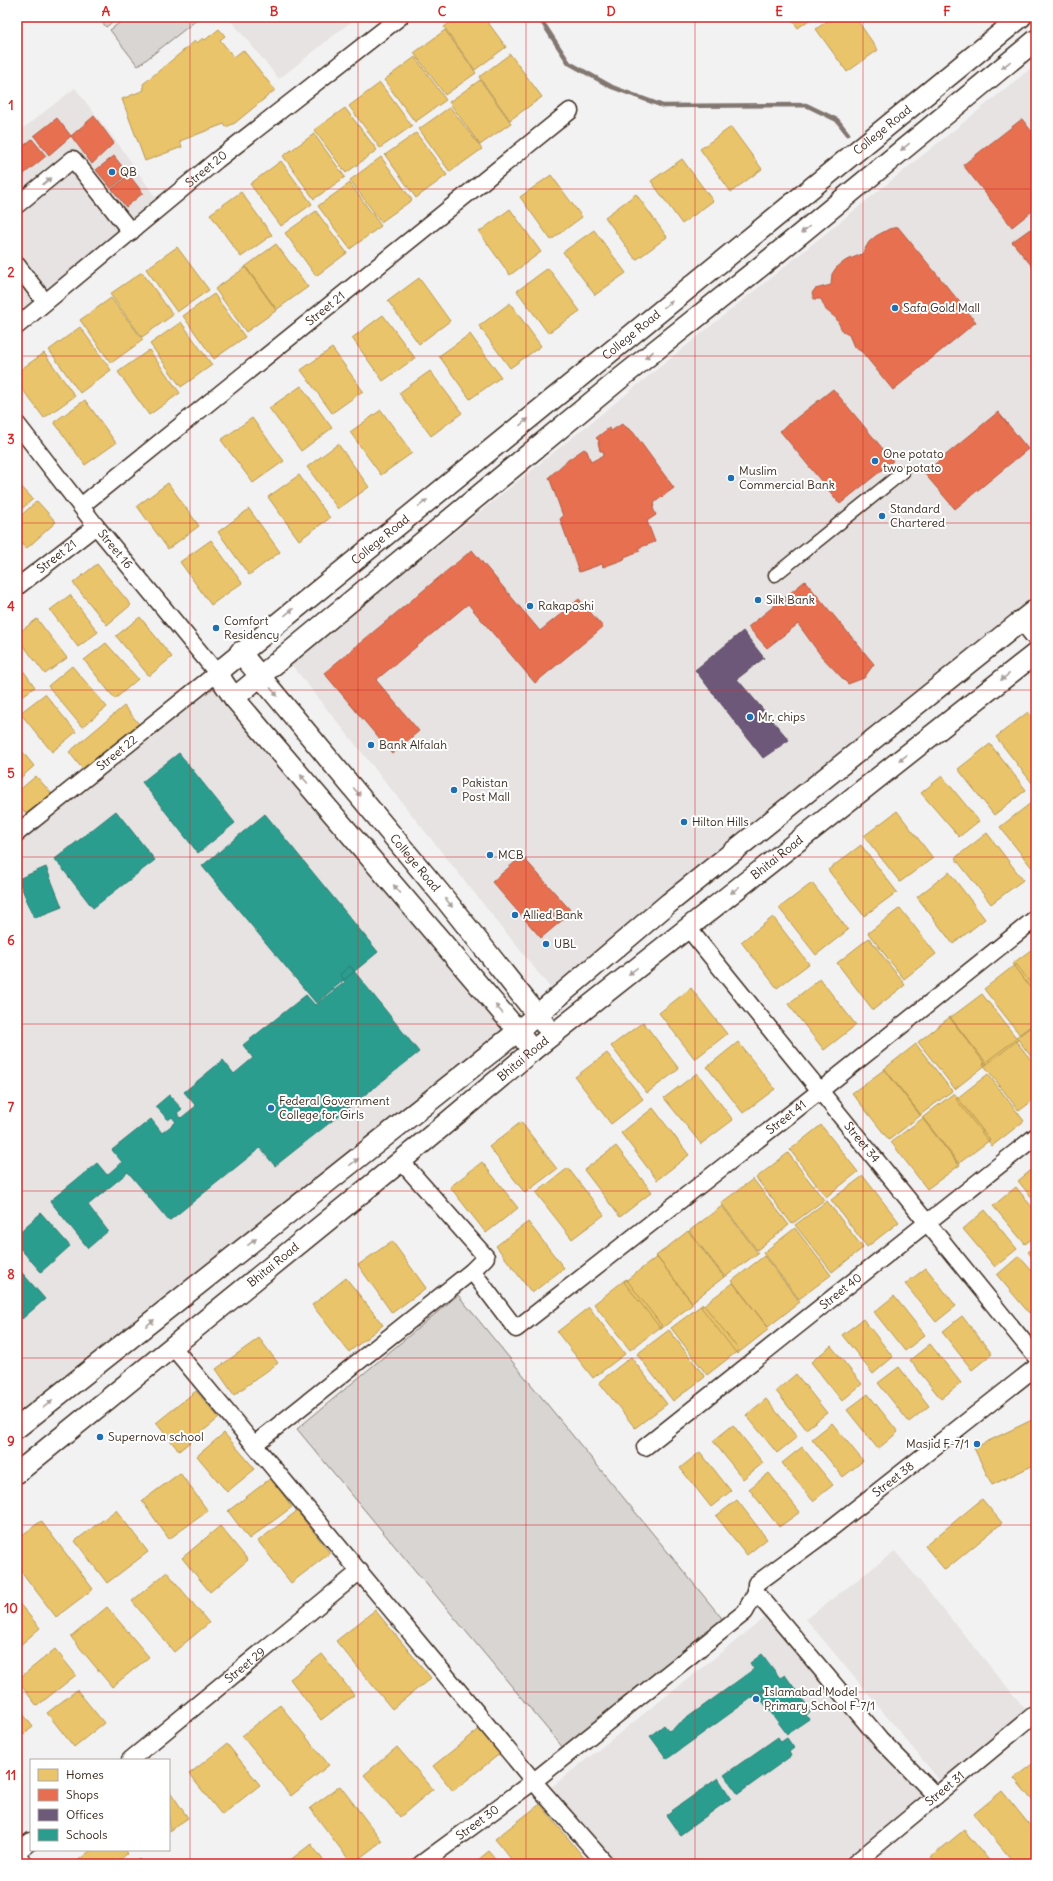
<svg xmlns="http://www.w3.org/2000/svg" width="1053" height="1881" viewBox="0 0 1053 1881" font-family="Delius,sans-serif">
  <style>
    .built { fill: #e6e3e2 }
    .green { fill: #d8d5d2; stroke: #8a8078 }
    .homes { fill: #e9c46a; stroke: #b59653 }
    .shops { fill: #e76f51; stroke: #b35a42 }
    .offices { fill: #6d597a; stroke: #5e4b5e }
    .schools { fill: #2a9d8f; stroke: #2f7a6d }
    .lines { fill: none; stroke-linecap: round; stroke-linejoin: round }
    .stream { stroke: #827770; stroke-width: 4.5 }
    .pedestrian-casing { stroke: #3b2a1e; stroke-width: 15 }
    .minor-casing { stroke: #3b2a1e; stroke-width: 19 }
    .tertiary-casing { stroke: #3b2a1e; stroke-width: 23 }
    .pedestrian { stroke: #fff; stroke-width: 12 }
    .minor { stroke: #fff; stroke-width: 16 }
    .tertiary { stroke: #fff; stroke-width: 20 }
    .oneway { fill: #a79f9a }
    .grid { fill: none; stroke: #d62828; stroke-width: 1; stroke-opacity: 0.55 }
    .poi-dot { fill: #1f6fb2; stroke: #fff; stroke-width: 1.5 }
    .labels { text-anchor: middle; stroke-width: 4; stroke-linejoin: round; paint-order: stroke }
    .street-label { font-size: 12px; fill: #3b2a1e; stroke: #fff }
    .poi-label { font-size: 12px; fill: #3b2a1e; stroke: #fff; text-anchor: start }
    .neatline { fill: none; stroke: #d62828; stroke-width: 1.5 }
    .grid-label { font-size: 13px; text-anchor: middle; font-weight: bold; fill: #d62828 }
  </style>
  <rect width="100%" height="100%" fill="#f3f2f2"/>
  <filter id="ink" filterUnits="userSpaceOnUse"><feTurbulence type="fractalNoise" baseFrequency=".025" numOctaves="2"/><feDisplacementMap in="SourceGraphic" scale="8" xChannelSelector="R" yChannelSelector="G"/><feConvolveMatrix kernelMatrix="1 2 1 2 8 2 1 2 1" color-interpolation-filters="sRGB"/></filter>
  <g filter="url(#ink)">
    <path class="built" d="M228 17H357L279 79Z
      M1036 64V595L552 990 291 664Z
      M75 88 122 149 163 208 17 333V133Z
      M230 675 512 1020 17 1423V845Z
      M895 1551 1027 1711 940 1781 806 1619Z
      M776 1609 925 1792 839 1864H613L549 1789Z"/>
    <path class="green" d="M98 17H119L106 27Z
      M127 17H196L198 19 138 66 110 30Z
      M458 1295 725 1622 564 1749 297 1429Z"/>
    <path class="homes" d="M458 17H484L506 47 475 70 444 27Z
      M790 17H813L798 28Z
      M833 17H855L878 50 847 72 816 29Z
      M219 29 225 36 220 40 234 57 243 50 275 90 235 123 226 127 224 124 180 141 182 147 145 161 122 99 144 90 143 84 195 41 197 43 203 38 205 40Z
      M445 30 476 73 445 95 414 53Z
      M510 54 542 97 510 120 479 77Z
      M415 57 446 100 415 122 384 80Z
      M480 80 511 123 480 145 449 102Z
      M380 83 412 126 380 148 349 106Z
      M450 107 482 149 450 172 419 129Z
      M345 108 377 150 346 173 314 130Z
      M731 127 762 169 731 192 700 149Z
      M416 133 447 175 416 198 385 155Z
      M314 134 345 177 314 199 283 156Z
      M381 157 412 200 381 222 350 180Z
      M682 159 713 201 682 224 651 181Z
      M281 161 312 204 281 226 250 184Z
      M551 175 582 217 551 240 520 197Z
      M350 183 381 226 350 249 318 206Z
      M241 192 272 235 241 257 210 214Z
      M636 194 667 237 636 260 605 217Z
      M510 209 541 252 510 275 479 232Z
      M316 211 347 253 316 276 285 233Z
      M594 230 626 273 595 295 563 252Z
      M276 244 308 287 276 310 245 267Z
      M177 247 209 290 177 312 146 269Z
      M246 267 277 310 246 332 215 289Z
      M548 268 580 311 548 333 517 291Z
      M142 272 173 315 142 337 110 294Z
      M419 278 450 321 419 344 388 301Z
      M214 294 245 337 214 359 183 316Z
      M111 298 143 340 111 363 80 320Z
      M510 303 541 346 510 368 479 326Z
      M383 315 415 358 383 381 352 338Z
      M181 322 212 365 181 387 150 344Z
      M80 327 111 370 80 393 49 350Z
      M470 334 501 377 470 399 439 356Z
      M332 348 363 391 332 413 301 370Z
      M149 350 180 393 149 415 118 372Z
      M44 353 75 396 44 418 17 382V372Z
      M430 371 462 413 431 436 399 393Z
      M301 386 332 428 301 451 269 408Z
      M85 400 116 443 85 465 54 422Z
      M381 410 412 453 381 475 350 432Z
      M252 418 284 461 253 483 221 440Z
      M338 444 369 487 338 509 307 467Z
      M299 475 330 518 299 540 268 497Z
      M17 482 33 499 17 513Z
      M168 483 199 526 168 549 137 506Z
      M37 501 56 522 26 549 17 538V519Z
      M249 509 280 552 249 575 218 532Z
      M211 540 242 583 211 605 180 562Z
      M97 564 131 605 107 625 73 583Z
      M70 595 98 632 78 647 50 610Z
      M140 617 172 657 149 676 116 636Z
      M37 619 67 658 45 674 17 637V634Z
      M106 643 138 679 115 699 84 660Z
      M17 662 35 687 17 700Z
      M72 666 107 707 82 727 48 686Z
      M45 694 76 732 52 752 20 713Z
      M124 706 139 724 84 771 69 752Z
      M1028 712 1036 722V780L1032 783 996 737Z
      M990 744 1026 790 994 815 958 769Z
      M17 745 34 766 17 781Z
      M36 776 53 795 28 816 17 803V792Z
      M942 776 979 821 959 837 921 793Z
      M1032 802 1036 807V873L1000 827Z
      M897 811 933 858 900 882 864 836Z
      M987 833 1023 880 991 904 955 858Z
      M861 845 897 892 864 916 828 870Z
      M949 872 985 919 953 944 917 897Z
      M812 883 848 930 816 955 779 908Z
      M900 908 936 954 904 979 868 933Z
      M773 917 809 964 777 988 741 942Z
      M869 938 905 985 873 1010 837 963Z
      M1036 946V995L1012 964Z
      M1016 964 1036 990V1023L1020 1035 984 989Z
      M820 979 856 1025 824 1050 788 1004Z
      M691 988 727 1034 695 1059 659 1013Z
      M982 994 1018 1040 986 1065 950 1018Z
      M950 1017 987 1064 955 1089 918 1042Z
      M643 1022 679 1069 647 1093 611 1046Z
      M1036 1022V1063L1016 1037Z
      M1015 1040 1036 1066V1098L1019 1111 983 1064Z
      M738 1042 775 1089 743 1113 707 1067Z
      M916 1044 952 1091 920 1115 884 1069Z
      M607 1053 643 1099 611 1124 575 1077Z
      M885 1069 921 1115 889 1140 852 1093Z
      M697 1073 733 1120 701 1144 664 1098Z
      M988 1074 1024 1121 992 1146 956 1099Z
      M954 1093 990 1140 958 1164 922 1118Z
      M653 1108 689 1155 657 1180 621 1133Z
      M923 1118 960 1165 927 1189 891 1142Z
      M521 1122 557 1169 525 1193 489 1147Z
      M821 1125 858 1172 826 1197 790 1150Z
      M616 1146 652 1192 620 1217 584 1170Z
      M788 1153 824 1200 792 1224 756 1178Z
      M482 1162 518 1208 486 1233 450 1187Z
      M1036 1166V1203L1018 1181Z
      M568 1168 604 1215 572 1239 536 1193Z
      M863 1176 899 1222 867 1247 831 1200Z
      M753 1179 789 1225 757 1250 721 1203Z
      M1016 1187 1036 1212V1236L1025 1244 993 1206Z
      M827 1201 863 1248 832 1272 795 1225Z
      M722 1206 758 1253 725 1277 689 1231Z
      M985 1210 1017 1249 995 1267 963 1229Z
      M528 1222 564 1268 532 1293 496 1246Z
      M795 1228 831 1275 799 1299 763 1253Z
      M688 1231 724 1277 692 1302 656 1256Z
      M392 1241 426 1288 392 1313 358 1265Z
      M1036 1245V1262L1028 1252Z
      M764 1256 800 1302 768 1327 732 1281Z
      M1019 1256 1036 1276V1308L1029 1313 997 1275Z
      M657 1257 693 1304 661 1329 624 1282Z
      M926 1268 956 1306 936 1322 905 1284Z
      M346 1278 383 1325 349 1352 312 1305Z
      M626 1279 662 1326 630 1350 594 1304Z
      M733 1283 769 1329 737 1354 701 1307Z
      M894 1296 925 1335 905 1351 874 1312Z
      M703 1304 739 1350 707 1375 671 1328Z
      M589 1307 625 1354 593 1378 557 1332Z
      M962 1316 992 1354 972 1370 942 1332Z
      M863 1319 893 1357 873 1374 842 1335Z
      M669 1330 705 1377 673 1401 637 1354Z
      M259 1338 278 1363 234 1395 216 1369Z
      M930 1344 961 1383 941 1399 910 1360Z
      M831 1346 862 1384 842 1401 811 1362Z
      M631 1357 667 1404 635 1428 599 1382Z
      M899 1367 929 1406 909 1422 878 1383Z
      M796 1374 827 1413 806 1429 776 1391Z
      M196 1391 219 1418 179 1451 156 1423Z
      M868 1394 898 1432 878 1449 847 1410Z
      M766 1399 797 1437 777 1453 746 1415Z
      M1036 1418V1464L992 1485 974 1448Z
      M832 1423 863 1461 843 1477 812 1439Z
      M733 1425 763 1463 743 1479 713 1441Z
      M224 1433 255 1469 227 1492 197 1456Z
      M802 1447 833 1485 813 1501 782 1463Z
      M700 1452 731 1491 711 1507 680 1468Z
      M180 1473 208 1511 169 1539 142 1501Z
      M769 1473 800 1512 779 1527 749 1489Z
      M271 1478 292 1507 249 1539 228 1511Z
      M982 1499 1002 1523 945 1570 925 1546Z
      M737 1500 767 1539 747 1555 716 1516Z
      M116 1510 148 1552 107 1583 75 1541Z
      M297 1511 330 1553 291 1583 258 1541Z
      M41 1521 93 1589 56 1617 17 1566V1539Z
      M220 1526 248 1560 210 1592 182 1558Z
      M167 1572 209 1623 174 1652 132 1601Z
      M17 1601 40 1628 17 1648Z
      M107 1607 149 1657 112 1687 71 1637Z
      M375 1610 431 1678 392 1709 336 1641Z
      M55 1649 76 1675 37 1706 17 1680Z
      M322 1654 354 1695 321 1720 290 1679Z
      M77 1690 104 1723 74 1747 47 1713Z
      M280 1705 329 1765 291 1796 242 1736Z
      M17 1706 33 1727 17 1739Z
      M482 1727 502 1752 453 1791 433 1766Z
      M227 1744 260 1785 222 1815 189 1774Z
      M397 1747 433 1789 400 1817 364 1775Z
      M1036 1761V1805L1014 1778Z
      M340 1786 382 1841 352 1864 310 1808Z
      M169 1790 188 1818 169 1831Z
      M1002 1791 1036 1833V1864H1015L974 1814Z
      M540 1804 589 1864H515L495 1839Z
      M964 1830 992 1864H937L931 1857Z
      M311 1844 326 1864H285Z
      M91 1850H125L128 1853 115 1864H78L76 1862Z
      M489 1851 500 1864H473Z
      M139 1859 144 1864H133Z"/>
    <path class="shops" d="M94 116 114 143 92 164 71 136Z
      M57 118 71 136 49 155 34 136Z
      M1022 119 1036 137V208L1012 227 963 165Z
      M32 139 46 156 19 178 17 175V151Z
      M114 156 128 174 111 188 96 170Z
      M129 175 143 193 126 207 112 189Z
      M898 227 976 322 893 390 862 352 854 347 849 335 843 332 836 318 826 310 821 299H814L812 293 815 289 831 285 832 274 836 268 845 261 862 254 869 242 876 236 889 229Z
      M1030 229 1036 236V271L1012 242Z
      M833 389 893 461 840 504 780 431Z
      M998 412 1028 449 955 509 924 473Z
      M622 424 633 432 674 488 655 502 653 508 656 515 647 521 655 542 638 548 640 551 624 557 625 559 603 567 602 564 579 572 560 519 563 516 549 477 568 460 584 449 587 451 591 462 604 455 603 451H600L598 442H600L596 438 609 428 611 431Z
      M472 550 540 631 579 599 603 627 535 683 468 604 376 680 419 731 392 754 324 673Z
      M805 581 874 664 864 678 848 684 822 657 798 624 767 648 748 627Z
      M522 856 572 912 541 938 492 882Z"/>
    <path class="offices" d="M743 631 764 658 737 679 789 740 763 758 695 670Z"/>
    <path class="schools" d="M179 753 235 823 198 853 142 782Z
      M116 811 155 860 93 908 55 859Z
      M265 814 378 952 316 1003 202 866Z
      M46 867 62 907 34 918 18 879Z
      M350 966 419 1052 275 1166 260 1148 169 1221 128 1172 88 1205 108 1231 88 1248 50 1201 97 1163 107 1175 122 1162 112 1150 151 1119 162 1133 176 1122 172 1117 168 1120 156 1106 169 1095 182 1109 177 1113 181 1118 196 1106 184 1092 223 1060 234 1074 253 1058 243 1045 306 995 315 1005 345 982 340 974Z
      M41 1213 70 1246 41 1272 17 1245V1234Z
      M17 1267 45 1299 22 1319 17 1313Z
      M762 1654 780 1678 785 1675 811 1711 806 1715 809 1719 787 1734 757 1694 667 1759 650 1736 664 1725 669 1731 754 1669 750 1663Z
      M778 1737 781 1742 787 1738 794 1748 789 1752 791 1756 738 1794 724 1775Z
      M718 1778 731 1798 680 1835 666 1815Z"/>
    <g class="lines">
      <path class="stream" d="M539 17 569 63 612 87 663 106 806 105 837 120 848 134"/>
      <defs>
        <path id="pedestrian" d="M775 575 903 472"/>
        <g id="minor">
          <path d="M17 205 73 159 131 232"/>
          <path d="M17 265 45 302"/>
          <path id="s1" d="M17 326 217 160 400 17"/>
          <path id="s2" d="M17 424 96 526 217 673 17 833"/>
          <path id="s3" d="M81 506 570 111"/>
          <path id="s4" d="M17 587 96 526"/>
          <path id="s5" d="M688 928 1036 1357"/>
          <path id="s6" d="M472 1271 516 1329 821 1090 1036 918"/>
          <path d="M172 1346 541 1790 606 1864"/>
          <path d="M255 1444 472 1271 486 1257 401 1161"/>
          <path id="s7" d="M645 1447 1036 1136"/>
          <path d="M756 1592 880 1739 936 1796"/>
          <path id="s8" d="M130 1760 360 1571"/>
          <path d="M17 1852 31 1841"/>
          <path id="s9" d="M421 1864 534 1781 745 1612 756 1592V1584L820 1537 1036 1367"/>
          <path id="s10" d="M854 1864 1036 1713"/>
        </g>
        <g id="tertiary">
          <path d="M1023 620 1036 636"/>
          <path id="s11" d="M240 652 445 899 545 1025"/>
          <path d="M234 698 622 377 770 259 1036 40"/>
          <path id="s12" d="M532 1051 518 1031 234 698 217 673 1021 17"/>
          <path d="M17 1428 518 1031 669 903 1036 609"/>
          <path id="s13" d="M17 1473 401 1161 532 1051 1036 653"/>
          <path d="M17 1858 22 1864"/>
        </g>
      </defs>
      <use href="#pedestrian" class="pedestrian-casing"/>
      <use href="#minor" class="minor-casing"/>
      <use href="#tertiary" class="tertiary-casing"/>
      <use href="#pedestrian" class="pedestrian"/>
      <use href="#minor" class="minor"/>
      <use href="#tertiary" class="tertiary"/>
    </g>
    <defs><path id="oneway-solid" d="M-6-.8H1V-3.2L6.5 0L1 3.2V.8H-6Z"/></defs>
    <g class="oneway">
      <use href="#oneway-solid" transform="translate(1006 65) rotate(141)"/>
      <use href="#oneway-solid" transform="translate(905 147) rotate(141)"/>
      <use href="#oneway-solid" transform="translate(47 181) rotate(-39)"/>
      <use href="#oneway-solid" transform="translate(805 230) rotate(141)"/>
      <use href="#oneway-solid" transform="translate(668 304) rotate(-39)"/>
      <use href="#oneway-solid" transform="translate(649 355) rotate(141)"/>
      <use href="#oneway-solid" transform="translate(524 422) rotate(-39)"/>
      <use href="#oneway-solid" transform="translate(423 503) rotate(-39)"/>
      <use href="#oneway-solid" transform="translate(289 612) rotate(-39)"/>
      <use href="#oneway-solid" transform="translate(1005 677) rotate(142)"/>
      <use href="#oneway-solid" transform="translate(274 692) rotate(50)"/>
      <use href="#oneway-solid" transform="translate(903 758) rotate(142)"/>
      <use href="#oneway-solid" transform="translate(304 779) rotate(-130)"/>
      <use href="#oneway-solid" transform="translate(357 792) rotate(50)"/>
      <use href="#oneway-solid" transform="translate(397 889) rotate(-130)"/>
      <use href="#oneway-solid" transform="translate(735 890) rotate(142)"/>
      <use href="#oneway-solid" transform="translate(449 903) rotate(52)"/>
      <use href="#oneway-solid" transform="translate(633 971) rotate(142)"/>
      <use href="#oneway-solid" transform="translate(499 1009) rotate(-130)"/>
      <use href="#oneway-solid" transform="translate(354 1162) rotate(-38)"/>
      <use href="#oneway-solid" transform="translate(252 1242) rotate(-38)"/>
      <use href="#oneway-solid" transform="translate(150 1323) rotate(-38)"/>
      <use href="#oneway-solid" transform="translate(48 1404) rotate(-38)"/>
    </g>
  </g>
  <path class="grid" d="M190 17V1864M358 17V1864M526 17V1864M695 17V1864M863 17V1864M17 189H1036M17 356H1036M17 523H1036M17 690H1036M17 857H1036M17 1024H1036M17 1191H1036M17 1358H1036M17 1525H1036M17 1692H1036"/>
  <g class="poi-dot">
    <circle cx="112" cy="172" r="4"/>
    <circle cx="895" cy="308" r="4"/>
    <circle cx="875" cy="461" r="4"/>
    <circle cx="731" cy="478" r="4"/>
    <circle cx="882" cy="516" r="4"/>
    <circle cx="758" cy="600" r="4"/>
    <circle cx="530" cy="606" r="4"/>
    <circle cx="216" cy="628" r="4"/>
    <circle cx="750" cy="717" r="4"/>
    <circle cx="371" cy="745" r="4"/>
    <circle cx="454" cy="790" r="4"/>
    <circle cx="684" cy="822" r="4"/>
    <circle cx="490" cy="855" r="4"/>
    <circle cx="515" cy="915" r="4"/>
    <circle cx="546" cy="944" r="4"/>
    <circle cx="271" cy="1108" r="4"/>
    <circle cx="100" cy="1437" r="4"/>
    <circle cx="977" cy="1444" r="4"/>
    <circle cx="756" cy="1699" r="4"/>
  </g>
  <g class="labels">
    <g class="street-label">
      <text dy="4" stroke="none"><textPath href="#s12" startOffset="1351">College Road</textPath></text>
      <text dy="4" stroke="none"><textPath href="#s1" startOffset="246">Street 20</textPath></text>
      <text dy="4" stroke="none"><textPath href="#s3" startOffset="314">Street 21</textPath></text>
      <text dy="4" stroke="none"><textPath href="#s12" startOffset="1027">College Road</textPath></text>
      <text dy="4" stroke="none"><textPath href="#s12" startOffset="703">College Road</textPath></text>
      <text dy="4" stroke="none"><textPath href="#s2" startOffset="159">Street 16</textPath></text>
      <text dy="4" stroke="none"><textPath href="#s4" startOffset="50">Street 21</textPath></text>
      <text transform="translate(117 753) rotate(-39)" y="4">Street 22</text>
      <text dy="4" stroke="none"><textPath href="#s13" startOffset="978">Bhitai Road</textPath></text>
      <text dy="4" stroke="none"><textPath href="#s11" startOffset="274">College Road</textPath></text>
      <text dy="4" stroke="none"><textPath href="#s13" startOffset="654">Bhitai Road</textPath></text>
      <text dy="4" stroke="none"><textPath href="#s6" startOffset="416">Street 41</textPath></text>
      <text dy="4" stroke="none"><textPath href="#s5" startOffset="276">Street 34</textPath></text>
      <text dy="4" stroke="none"><textPath href="#s13" startOffset="330">Bhitai Road</textPath></text>
      <text dy="4" stroke="none"><textPath href="#s7" startOffset="250">Street 40</textPath></text>
      <text dy="4" stroke="none"><textPath href="#s9" startOffset="614">Street 38</textPath></text>
      <text dy="4" stroke="none"><textPath href="#s8" startOffset="149">Street 29</textPath></text>
      <text dy="4" stroke="none"><textPath href="#s10" startOffset="118">Street 31</textPath></text>
      <text dy="4" stroke="none"><textPath href="#s9" startOffset="70">Street 30</textPath></text>
    </g>
    <g class="poi-label">
      <text x="120" y="176">QB</text>
      <text x="903" y="312">Safa Gold Mall</text>
      <text x="883" y="458">One potato<tspan x="883" dy="14">two potato</tspan></text>
      <text x="739" y="475">Muslim<tspan x="739" dy="14">Commercial Bank</tspan></text>
      <text x="890" y="513">Standard<tspan x="890" dy="14">Chartered</tspan></text>
      <text x="766" y="604">Silk Bank</text>
      <text x="538" y="610">Rakaposhi</text>
      <text x="224" y="625">Comfort<tspan x="224" dy="14">Residency</tspan></text>
      <text x="758" y="721">Mr. chips</text>
      <text x="379" y="749">Bank Alfalah</text>
      <text x="462" y="787">Pakistan<tspan x="462" dy="14">Post Mall</tspan></text>
      <text x="692" y="826">Hilton Hills</text>
      <text x="498" y="859">MCB</text>
      <text x="523" y="919">Allied Bank</text>
      <text x="554" y="948">UBL</text>
      <text x="279" y="1105">Federal Government<tspan x="279" dy="14">College for Girls</tspan></text>
      <text x="108" y="1441">Supernova school</text>
      <text x="969" y="1448" text-anchor="end">Masjid F-7/1</text>
      <text x="764" y="1696">Islamabad Model<tspan x="764" dy="14">Primary School F-7/1</tspan></text>
    </g>
  </g>
  <rect width="1053" height="1881" fill="none" stroke="#fff" stroke-width="44"/>
  <rect x="30" y="1759" width="140" height="92" fill="#ffffff" stroke="#b1aaa5"/>
  <rect x="38" y="1769" width="20" height="12" fill="#e9c46a" stroke="#b1aaa5"/>
  <text x="66" y="1779" font-size="12" fill="#3b2a1e">Homes</text>
  <rect x="38" y="1789" width="20" height="12" fill="#e76f51" stroke="#b1aaa5"/>
  <text x="66" y="1799" font-size="12" fill="#3b2a1e">Shops</text>
  <rect x="38" y="1809" width="20" height="12" fill="#6d597a" stroke="#b1aaa5"/>
  <text x="66" y="1819" font-size="12" fill="#3b2a1e">Offices</text>
  <rect x="38" y="1829" width="20" height="12" fill="#2a9d8f" stroke="#b1aaa5"/>
  <text x="66" y="1839" font-size="12" fill="#3b2a1e">Schools</text>
  <rect x="22" y="22" width="1009" height="1837" class="neatline"/>
  <g class="grid-label">
    <text x="106" y="16">A</text>
    <text x="274" y="16">B</text>
    <text x="442" y="16">C</text>
    <text x="611" y="16">D</text>
    <text x="779" y="16">E</text>
    <text x="947" y="16">F</text>
    <text x="11" y="110">1</text>
    <text x="11" y="277">2</text>
    <text x="11" y="444">3</text>
    <text x="11" y="611">4</text>
    <text x="11" y="778">5</text>
    <text x="11" y="945">6</text>
    <text x="11" y="1112">7</text>
    <text x="11" y="1279">8</text>
    <text x="11" y="1446">9</text>
    <text x="11" y="1613">10</text>
    <text x="11" y="1780">11</text>
  </g>
</svg>
